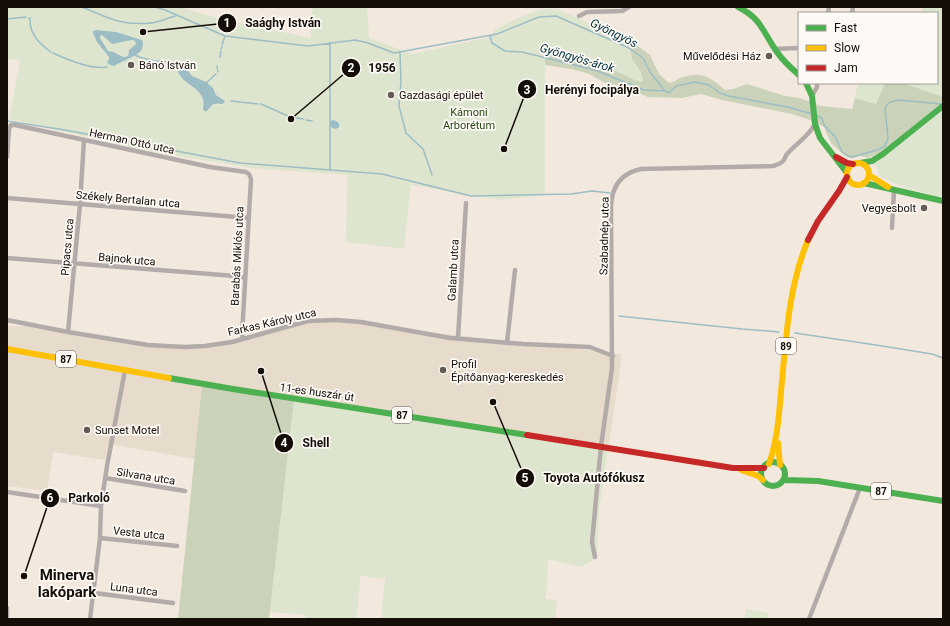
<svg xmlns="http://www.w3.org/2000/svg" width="950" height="626" viewBox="0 0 950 626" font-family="Roboto,sans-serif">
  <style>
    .commercial { fill: #e7dbcc }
    .green { fill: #dee5cf; fill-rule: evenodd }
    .forest { fill: #cad3b9 }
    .water { fill: #9cbdc4; fill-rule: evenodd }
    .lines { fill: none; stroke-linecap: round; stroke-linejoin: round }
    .stream { stroke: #9cbdc4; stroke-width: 1.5 }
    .street { stroke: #b3aba9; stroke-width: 4.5 }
    .fast { stroke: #4caf50; stroke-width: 6 }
    .slow { stroke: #ffc107; stroke-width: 6 }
    .jam { stroke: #c62828; stroke-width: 6 }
    .poi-dot { fill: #635a53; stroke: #fdf9f5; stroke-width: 1.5 }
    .labels { text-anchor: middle; stroke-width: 3.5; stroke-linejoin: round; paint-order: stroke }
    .shield { fill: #fdf9f5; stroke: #5b544f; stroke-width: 1 }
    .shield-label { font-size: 10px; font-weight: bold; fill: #150e08 }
    .poi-label { font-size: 11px; fill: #150e08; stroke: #fdf9f5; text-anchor: start }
    .park-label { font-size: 11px; fill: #284914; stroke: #fdf9f5 }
    .street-label { font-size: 11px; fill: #150e08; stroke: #fdf9f5 }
    .water-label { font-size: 12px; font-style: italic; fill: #00313c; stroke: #fdf9f5 }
    .district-label { font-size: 15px; font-weight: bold; fill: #150e08; stroke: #fdf9f5 }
    .leader { fill: none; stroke: #150e08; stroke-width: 1.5 }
    .callout-dot { fill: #150e08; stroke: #fdf9f5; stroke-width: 1.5 }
    .mark-label { font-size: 12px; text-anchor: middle; font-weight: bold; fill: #fff }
    .callout-label { font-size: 12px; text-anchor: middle; font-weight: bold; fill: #150e08; stroke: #fdf9f5; stroke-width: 3.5; stroke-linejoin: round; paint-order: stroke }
  </style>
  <rect width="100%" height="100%" fill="#f3e8dd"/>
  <path class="commercial" d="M323 321 361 324 621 354 620 370 608 450 202 386 195 459 109 444 105 460 53 452 47 491 7 486V326H26L148 346 185 349H194L308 323Z"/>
  <path class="green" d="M7 7H181L220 19 311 38 312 7H367L369 38 412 54 490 37 494 30 520 17 544 9 559 10 629 41 632 59 641 72 643 80 641 82 628 78 595 61 545 52V195L499 200 411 185 404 249 346 242 347 175 252 168 152 152 9 119 20 60 7 59ZM96 30 116 32 142 40 143 42C143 45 143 49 140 52 137 55 119 63 114 66L93 31ZM177 67H182L188 71 192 76 213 88 216 95 223 98 221 105C210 103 213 108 206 112L203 110V100L200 93 189 85Z
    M922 7H943V97L903 83H937V13H921Z
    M102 34 112 44 132 40 135 41 136 44 129 50 128 55 124 57 121 56 118 53 108 51 100 38V36Z
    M858 83H885L876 104 855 98Z
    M943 103V197L905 188 879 176 877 172 878 169 868 158 883 151Z
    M294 401 383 413 608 450 599 510 597 555 592 561 580 567 548 559 546 599 557 600 555 619H381L385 579 360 576 357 619H306V615L270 612Z
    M746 609 768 613V619H745Z"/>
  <path class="forest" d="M629 41 635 44 650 55 659 74 669 83C675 82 678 78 684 77 703 71 711 78 725 90L733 89 747 84 785 96 800 98 821 106 852 109 855 98 876 104 885 83H903L943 97V103L883 151 868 158 860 156 850 158 844 155 831 143 824 127 810 120 792 114 722 100 701 94 682 98 648 97 621 86 605 83 589 74 571 69 545 65V52C562 53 579 56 595 62 611 67 625 77 641 82L643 80 641 72 632 59Z
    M202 385 294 401 269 619H178Z"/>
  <path class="water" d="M96 30 116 32 142 40 143 42C143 45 143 49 140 52 137 55 119 63 114 66L108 64 107 61 109 60V57L97 42 93 33V31ZM102 35 112 44 132 40 135 41 136 44 129 50 128 56 124 57C117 55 117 52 108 51L100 38V36Z
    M182 66 188 71 192 76 206 82 213 88 216 95 225 101 224 103C220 105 219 103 215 104 210 105 209 110 206 112L203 110C203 107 204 103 203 100 201 87 178 83 177 67Z
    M334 120 339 123V127L336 129 330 127V121Z"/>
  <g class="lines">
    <path class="stream" d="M82 7C108 18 122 26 151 23 159 22 168 18 175 16
      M155 7 165 10 225 36 308 46 355 40 368 43 394 53 497 34 539 17 556 16 629 48 643 58 650 72 665 91 669 93 676 86 695 82 709 85 720 93 729 96 788 107 812 114
      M29 18H30C29 33 39 44 51 52
      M7 19 26 17
      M490 36 492 43 505 51 522 52 595 70 644 90 665 91
      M330 42V170
      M222 45 225 36
      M221 49 222 47
      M53 53C66 59 92 70 107 67
      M400 53 401 81 399 106 406 133 423 149 432 175
      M135 55 142 58 152 60
      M220 57 221 51
      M154 61 171 62 174 65
      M217 66 218 72
      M206 83 216 74
      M231 101 258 104
      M261 104 288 116
      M817 116 822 118 824 125 836 138 842 152 848 156 853 157 880 149 885 146 888 138 885 108C888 102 892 101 899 100L941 104
      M290 117 303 119
      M306 120 312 121
      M7 121 65 130 240 163 382 174 471 196 571 194 592 191 610 193
      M619 316 742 329 779 332
      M795 333 876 345 932 354 943 358"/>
    <path class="street" d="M828 13 829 7
      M852 13 853 7
      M579 16 587 12 622 11 629 7
      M774 49 799 48
      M812 96 817 87V83
      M7 157 9 129 11 125H15L210 167 246 172 249 174 251 179 242 335 243 339
      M7 198 249 218
      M892 228 894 190
      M7 258 235 276 245 278
      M7 320 68 332 148 345 185 347 205 346 232 342 308 321 336 320 361 322 450 338 523 344 590 347 613 356
      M68 332 80 204 84 140
      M458 338 466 203
      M507 343 515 270
      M105 478 185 491
      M7 492 101 506
      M100 538 177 546
      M595 557 592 542 601 446 612 368 611 206C612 186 621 173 641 169L773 166C776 165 780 164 782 162 784 161 785 157 787 154 796 144 809 136 815 124
      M94 593 173 603
      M7 608V616
      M90 619 100 538 101 506 107 466 125 370
      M809 619 860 488"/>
    <path class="fast" d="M738 7C761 18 763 32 777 52 783 61 791 68 799 75
      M806 83 812 96 815 124 820 138 847 173
      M860 163 872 161 883 154 943 106
      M864 183 943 201
      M169 378 233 389 527 435
      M761 474a12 12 0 1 1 24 0a12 12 0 1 1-24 0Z
      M784 480 818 481 943 501"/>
    <path class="slow" d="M847 174a11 11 0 1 1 22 0a11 11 0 1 1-22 0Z
      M869 175 888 187
      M7 349 169 378
      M778 443 780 465
      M769 464C777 441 779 416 781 392 786 340 788 288 808 240
      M741 470 758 476 763 480"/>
    <path class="jam" d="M836 157 847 163 853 164
      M808 240 818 221 839 191 847 177
      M527 435 733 468H764"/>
  </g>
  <g class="poi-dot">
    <circle cx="769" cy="56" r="4"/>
    <circle cx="131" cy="65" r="4"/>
    <circle cx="391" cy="95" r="4"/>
    <circle cx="924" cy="208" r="4"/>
    <circle cx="443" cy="370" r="4"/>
    <circle cx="87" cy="430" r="4"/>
  </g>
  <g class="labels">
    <g class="shield">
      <rect x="776" y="338" width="20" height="16" rx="3"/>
      <rect x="56" y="351" width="20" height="16" rx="3"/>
      <rect x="392" y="407" width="20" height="16" rx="3"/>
      <rect x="871" y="483" width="20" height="16" rx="3"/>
    </g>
    <g class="shield-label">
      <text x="786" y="350">89</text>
      <text x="66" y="363">87</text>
      <text x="402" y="419">87</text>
      <text x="881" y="495">87</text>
    </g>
    <g class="poi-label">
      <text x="761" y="60" text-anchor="end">Művelődési Ház</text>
      <text x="139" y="69">Bánó lstván</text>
      <text x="399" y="99">Gazdasági épület</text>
      <text x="916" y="212" text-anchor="end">Vegyesbolt</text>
      <text x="451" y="368">Profil<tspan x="451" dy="13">Építőanyag-kereskedés</tspan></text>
      <text x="95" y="434">Sunset Motel</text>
    </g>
    <g class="park-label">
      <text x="469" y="116">Kámoni<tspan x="469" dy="13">Arborétum</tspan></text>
    </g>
    <g class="street-label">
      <text transform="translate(132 141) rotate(12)" y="4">Herman Ottó utca</text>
      <text transform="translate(128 199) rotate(5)" y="4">Székely Bertalan utca</text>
      <text transform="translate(604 236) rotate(-89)" y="4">Szabadnép utca</text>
      <text transform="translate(67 247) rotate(-85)" y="4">Pipacs utca</text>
      <text transform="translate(237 256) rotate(-87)" y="4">Barabás Miklós utca</text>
      <text transform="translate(127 259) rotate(5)" y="4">Bajnok utca</text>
      <text transform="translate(453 270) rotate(-87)" y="4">Galamb utca</text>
      <text transform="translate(272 322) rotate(-13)" y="4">Farkas Károly utca</text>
      <text transform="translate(317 392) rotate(8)" y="4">11-es huszár út</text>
      <text transform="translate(146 476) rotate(9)" y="4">Silvana utca</text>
      <text transform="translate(139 533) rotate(6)" y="4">Vesta utca</text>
      <text transform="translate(134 589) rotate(7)" y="4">Luna utca</text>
    </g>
    <g class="water-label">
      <text transform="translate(614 33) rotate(26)" y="4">Gyöngyös</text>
      <text transform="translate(577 58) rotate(16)" y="4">Gyöngyös-árok</text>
    </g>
    <g class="district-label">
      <text x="67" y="580">Minerva<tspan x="67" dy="17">lakópark</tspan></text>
    </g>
  </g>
  <path class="leader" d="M143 32L227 23M291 119L351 68M504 149L527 89M261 371L284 443M493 402L525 478M24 576L50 498"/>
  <g class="callout-dot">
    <circle cx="143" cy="32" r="4"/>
    <circle cx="291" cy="119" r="4"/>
    <circle cx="504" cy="149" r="4"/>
    <circle cx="261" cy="371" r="4"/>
    <circle cx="493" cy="402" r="4"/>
    <circle cx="24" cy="576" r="4"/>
    <circle cx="227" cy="23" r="10"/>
    <circle cx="351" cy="68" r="10"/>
    <circle cx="527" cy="89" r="10"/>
    <circle cx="284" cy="443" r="10"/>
    <circle cx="525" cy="478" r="10"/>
    <circle cx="50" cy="498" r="10"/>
  </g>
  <g class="mark-label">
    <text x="227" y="27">1</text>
    <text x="351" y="72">2</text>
    <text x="527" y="94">3</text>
    <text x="284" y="447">4</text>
    <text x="525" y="482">5</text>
    <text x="50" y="502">6</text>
  </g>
  <g class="callout-label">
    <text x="283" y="27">Saághy István</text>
    <text x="382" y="72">1956</text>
    <text x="592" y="94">Herényi focipálya</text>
    <text x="316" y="447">Shell</text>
    <text x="594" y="482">Toyota Autófókusz</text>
    <text x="89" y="502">Parkoló</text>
  </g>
  <rect width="950" height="626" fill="none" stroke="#150e08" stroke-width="16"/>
  <rect x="798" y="12" width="140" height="72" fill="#fdf9f5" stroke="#a09b96"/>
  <rect x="806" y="25" width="20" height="6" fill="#4caf50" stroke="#a09b96"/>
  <text x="834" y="32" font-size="12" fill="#150e08">Fast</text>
  <rect x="806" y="45" width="20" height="6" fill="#ffc107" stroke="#a09b96"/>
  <text x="834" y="52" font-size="12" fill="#150e08">Slow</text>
  <rect x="806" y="65" width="20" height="6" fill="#c62828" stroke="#a09b96"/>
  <text x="834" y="72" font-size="12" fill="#150e08">Jam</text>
</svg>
